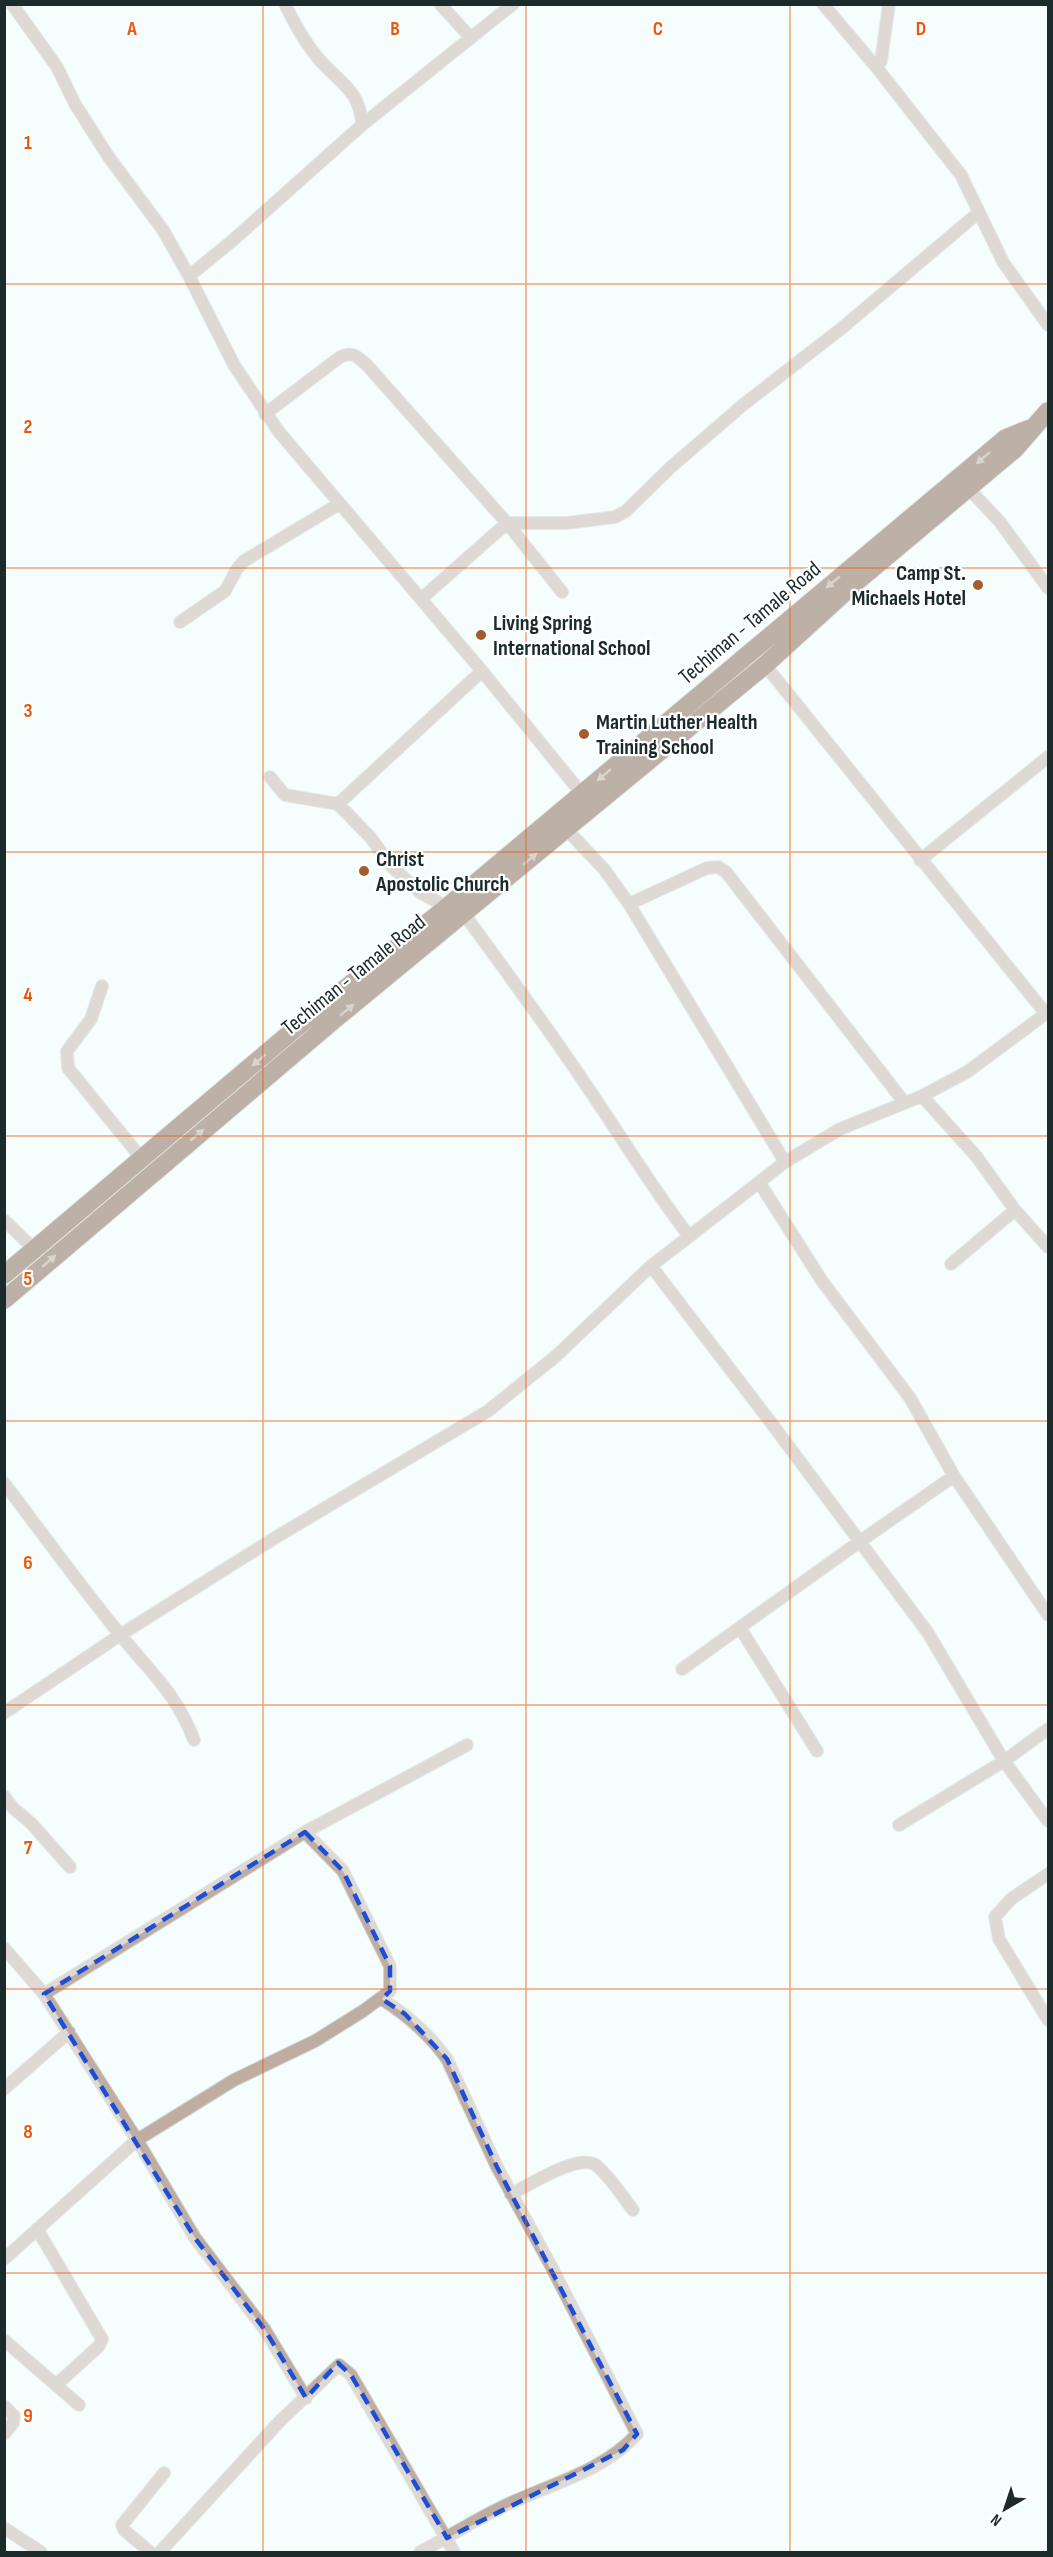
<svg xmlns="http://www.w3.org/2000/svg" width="1053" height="2557" viewBox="0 0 1053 2557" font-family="'Sofia Sans Condensed',sans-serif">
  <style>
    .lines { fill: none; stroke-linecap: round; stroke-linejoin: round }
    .street-casing { stroke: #ced7d7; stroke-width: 14 }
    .highway-casing { stroke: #ced7d7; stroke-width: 20 }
    .street { stroke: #c0ada2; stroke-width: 12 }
    .highway { stroke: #79553f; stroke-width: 18 }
    .oneway { fill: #b5a295 }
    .marked { fill: none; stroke: #1d4ed8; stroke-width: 4.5; stroke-dasharray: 12 8; stroke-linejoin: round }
    .grid { fill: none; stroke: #e8590c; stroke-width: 1.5; stroke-opacity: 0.55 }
    .poi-dot { fill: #a15d2e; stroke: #fff; stroke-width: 2 }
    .labels { text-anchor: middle; stroke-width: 4.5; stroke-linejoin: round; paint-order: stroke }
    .poi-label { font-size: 22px; font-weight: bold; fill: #1b2b2b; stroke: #fff; text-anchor: start }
    .street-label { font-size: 22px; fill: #1b2b2b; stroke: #fff }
    .grid-label { font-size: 20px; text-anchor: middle; font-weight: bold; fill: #e8590c; stroke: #fff; stroke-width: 4.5; stroke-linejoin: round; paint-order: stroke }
  </style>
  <rect width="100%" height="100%" fill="#f5fdfd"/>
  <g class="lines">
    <defs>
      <path id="street" d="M12 4 57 67 75 104 108 156 163 230 189 276
        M285 4C294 23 304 41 317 57 338 82 360 89 362 125
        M440 4 471 38
        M513 4 362 125 232 241 189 276 234 365 279 432 482 671 582 794
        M823 4 877 68 961 175 1003 262 1048 325
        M877 68 881 61 889 4
        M265 414 340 357C352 351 356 356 366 364L507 523 562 592
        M968 488 1000 522 1048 588
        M421 599 507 523H567L615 517 626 511 671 467 744 404 842 328 978 213
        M180 622 225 591 237 569 244 561 339 504
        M765 665 1046 1014
        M270 777 285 795 338 804 371 838 392 867 421 893 447 907
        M338 804 482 671
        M566 829 604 869 629 904 785 1162
        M920 860 1048 757
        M629 904 707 868 718 867 726 872 904 1102
        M464 914C506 971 547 1027 586 1085 621 1136 652 1188 689 1236
        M102 986 91 1019 67 1051 68 1068 142 1159
        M922 1096 976 1156 1015 1210 1048 1247
        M759 1182 822 1281 910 1398 954 1476 1048 1615
        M4 1220 35 1250
        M951 1264 1015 1210
        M651 1266 769 1420 928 1633 1004 1761 1048 1821
        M4 1483C42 1533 79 1584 118 1632 148 1670 176 1692 194 1740
        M740 1628 817 1751
        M682 1669 859 1542 954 1476
        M4 1713 120 1635 278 1536 488 1411 556 1356 651 1266 785 1162 840 1129 922 1096 967 1072 1048 1012
        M4 1796 13 1808 31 1823 70 1867
        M899 1825 1004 1761 1048 1729
        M1048 1874 1011 1899 995 1917 999 1939 1048 2020
        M4 1948 44 1994 137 2140 195 2238 265 2330 306 2398
        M44 1994 305 1832 467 1745
        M382 1999C407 2015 429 2034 447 2059L497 2167 550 2264 637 2434C602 2473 546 2485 500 2508 473 2521 447 2538 420 2552
        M4 2089 69 2032
        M511 2194C528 2186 581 2151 597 2166 611 2178 622 2196 633 2210
        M37 2229 102 2339 99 2346 56 2385
        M4 2259 137 2140 234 2080 315 2041 363 2011 390 1991V1966L343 1871 305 1832
        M4 2340 79 2405
        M4 2406 14 2416 13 2423 4 2434
        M4 2528 41 2552
        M150 2552 124 2530 122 2525 164 2473
        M160 2552 280 2421 339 2365 351 2375 454 2552"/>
      <path id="highway" d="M4 1275 296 1028 447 907 1006 438 1031 428
        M4 1300 334 1020 765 665 855 583 1015 449 1048 411"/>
    </defs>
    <use href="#street" class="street-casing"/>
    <use href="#highway" class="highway-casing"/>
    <use href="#street" class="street"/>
    <use href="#highway" class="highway"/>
  </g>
  <defs><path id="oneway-solid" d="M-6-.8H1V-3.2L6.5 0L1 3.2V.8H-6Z" transform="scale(1.5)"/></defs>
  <g class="oneway">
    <use href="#oneway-solid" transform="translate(983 458) rotate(139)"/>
    <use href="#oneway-solid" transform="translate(833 582) rotate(140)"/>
    <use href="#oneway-solid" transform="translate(604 775) rotate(140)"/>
    <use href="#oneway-solid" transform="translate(530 859) rotate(-40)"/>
    <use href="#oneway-solid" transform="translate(347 1010) rotate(-39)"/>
    <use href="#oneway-solid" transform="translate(259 1060) rotate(140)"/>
    <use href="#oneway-solid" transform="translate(197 1135) rotate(-40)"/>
    <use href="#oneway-solid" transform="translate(49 1261) rotate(-41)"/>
  </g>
  <path d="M0 0H1053V2557H0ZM305 1832 343 1871 390 1966V1991L382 1999 405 2014 447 2059 497 2167 637 2434 623 2450 447 2538 351 2375 338 2363 306 2398 265 2330 195 2238 44 1994Z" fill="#f5fdfd" fill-opacity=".55" fill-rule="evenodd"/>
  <path class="marked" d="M305 1832 343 1871 390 1966V1991L382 1999 405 2014 447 2059 497 2167 637 2434 623 2450 447 2538 351 2375 338 2363 306 2398 265 2330 195 2238 44 1994Z"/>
  <path class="grid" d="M263 4V2552M526 4V2552M790 4V2552M4 284H1048M4 568H1048M4 852H1048M4 1136H1048M4 1421H1048M4 1705H1048M4 1989H1048M4 2273H1048"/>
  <g class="poi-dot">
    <circle cx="978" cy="585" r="6"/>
    <circle cx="481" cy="635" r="6"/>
    <circle cx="584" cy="734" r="6"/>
    <circle cx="364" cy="871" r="6"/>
  </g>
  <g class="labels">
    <g class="poi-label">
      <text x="966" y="580" text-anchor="end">Camp St.<tspan x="966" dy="25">Michaels Hotel</tspan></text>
      <text x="493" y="630">Living Spring<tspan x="493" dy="25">International School</tspan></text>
      <text x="596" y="729">Martin Luther Health<tspan x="596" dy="25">Training School</tspan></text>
      <text x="376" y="866">Christ<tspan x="376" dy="25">Apostolic Church</tspan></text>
    </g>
    <g class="street-label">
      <text transform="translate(749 622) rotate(-40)" y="8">Techiman - Tamale Road</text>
      <text transform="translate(353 974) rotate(-39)" y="8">Techiman - Tamale Road</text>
    </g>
  </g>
  <g class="grid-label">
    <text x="132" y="35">A</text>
    <text x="395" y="35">B</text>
    <text x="658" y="35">C</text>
    <text x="921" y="35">D</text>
    <text x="28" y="149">1</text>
    <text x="28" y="433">2</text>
    <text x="28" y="717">3</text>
    <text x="28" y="1001">4</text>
    <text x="28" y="1285">5</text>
    <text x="28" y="1569">6</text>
    <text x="28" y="1854">7</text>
    <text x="28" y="2138">8</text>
    <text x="28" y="2422">9</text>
  </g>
  <rect width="1053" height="2557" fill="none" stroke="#1b2b2b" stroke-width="12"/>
  <g transform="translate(1005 2509) rotate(219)" stroke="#ffffff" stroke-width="4.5" paint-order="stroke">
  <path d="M0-4.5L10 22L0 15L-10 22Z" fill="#1b2b2b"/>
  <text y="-9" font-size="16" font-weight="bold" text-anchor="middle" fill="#1b2b2b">N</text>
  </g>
</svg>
